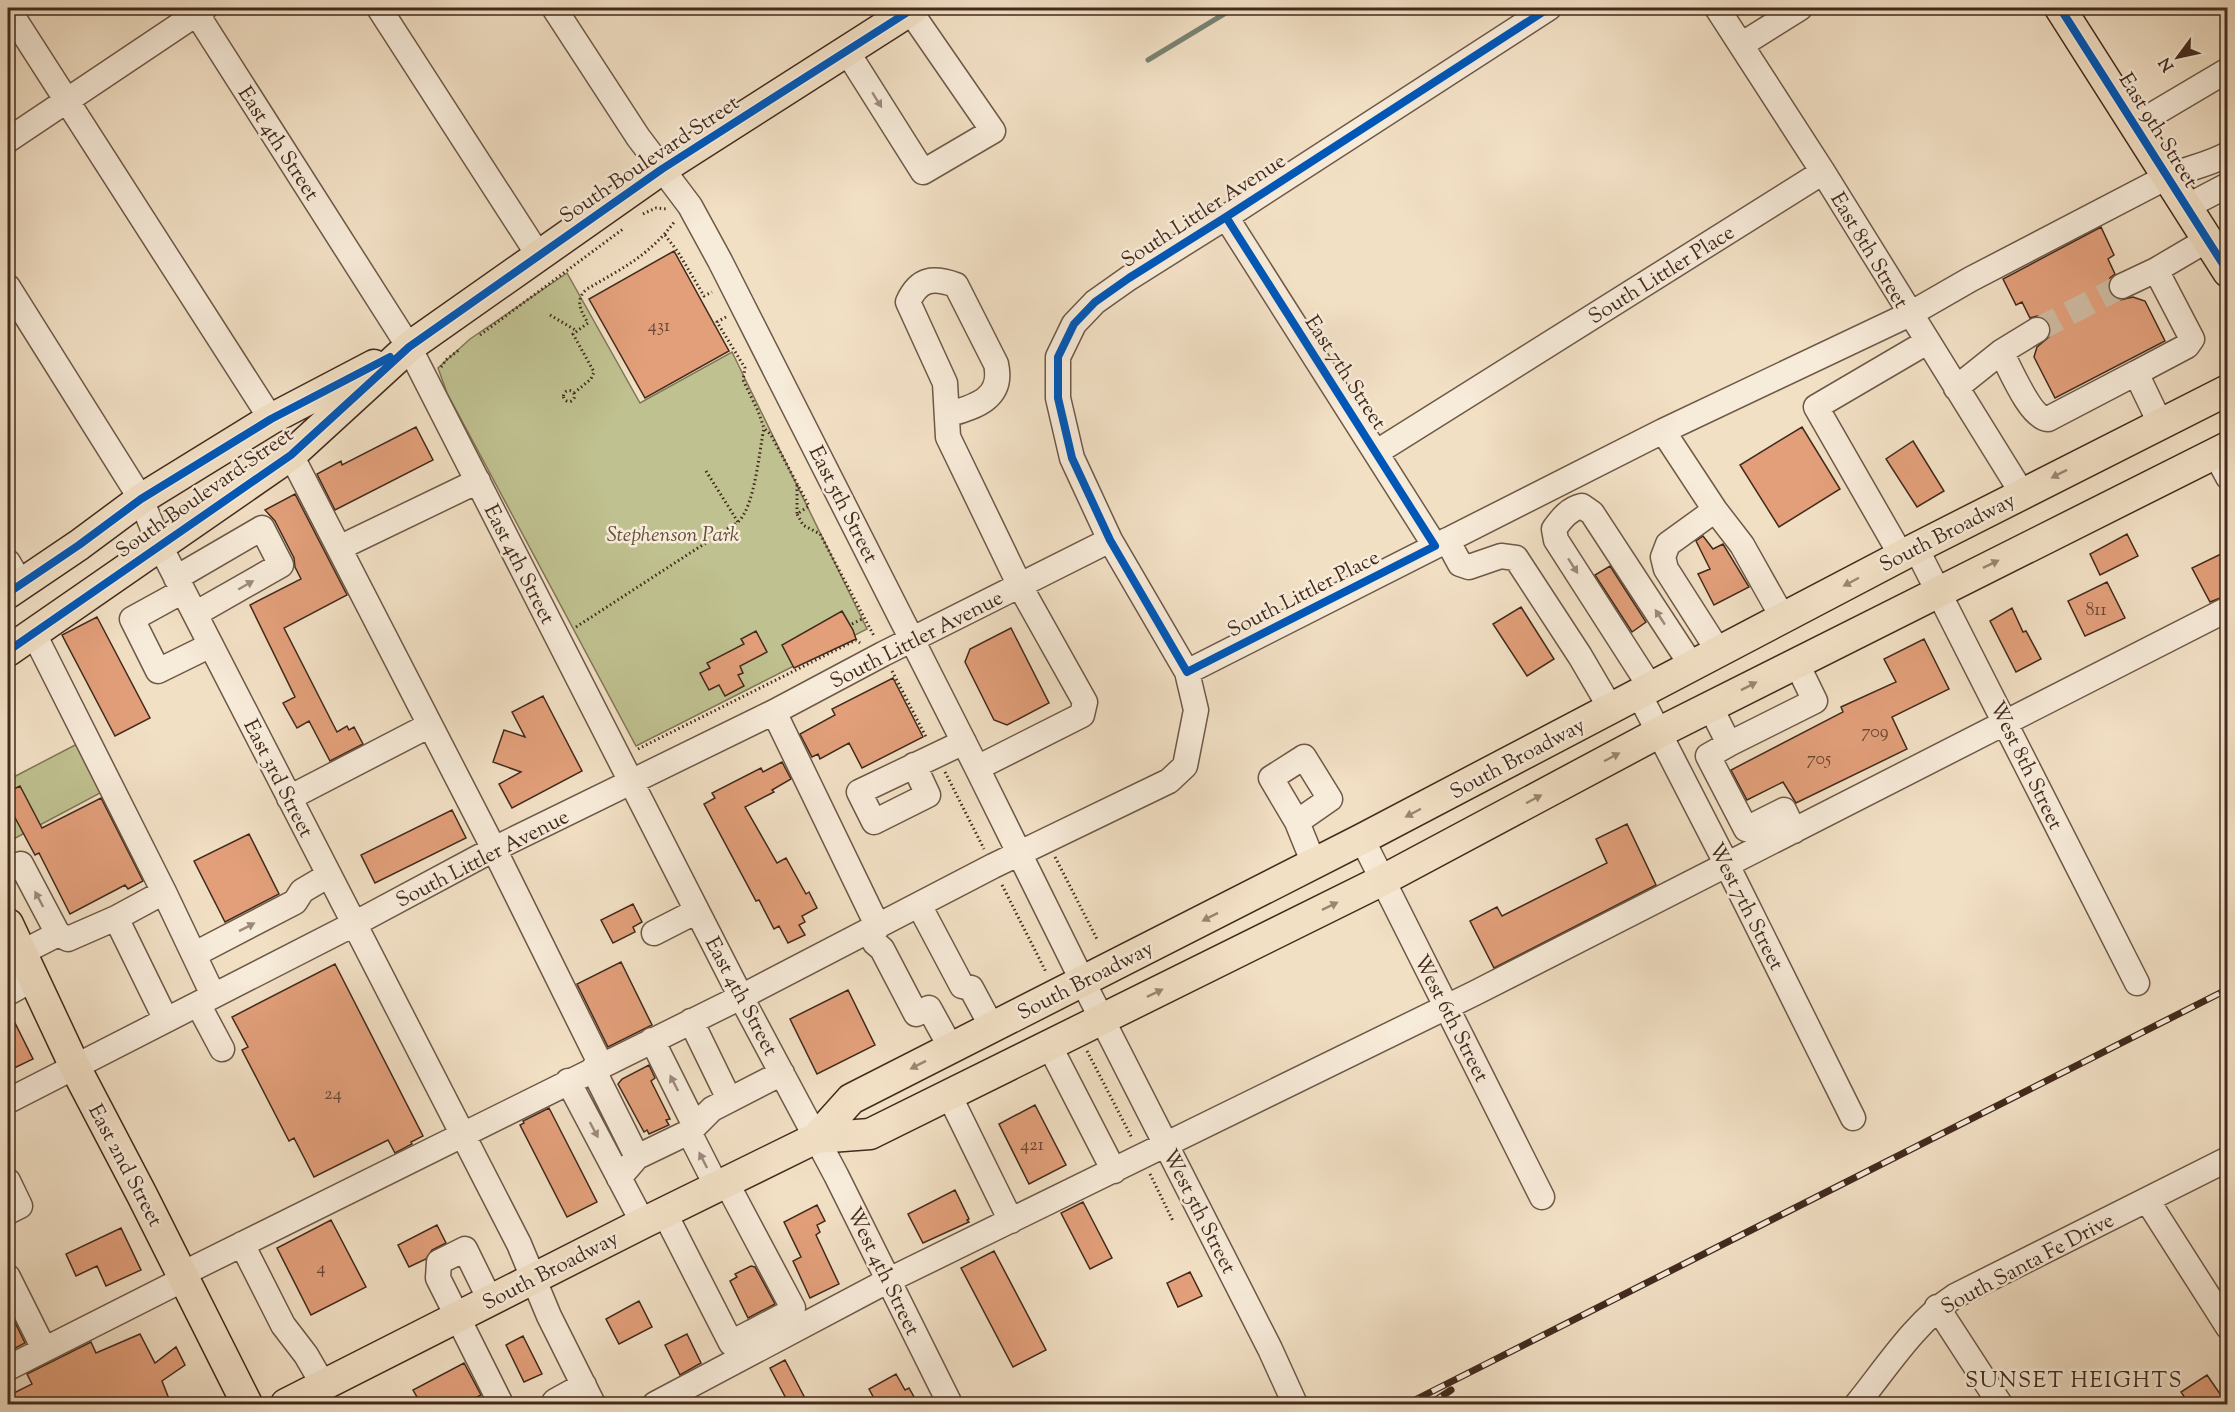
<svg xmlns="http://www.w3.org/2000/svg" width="2235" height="1412" viewBox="0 0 2235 1412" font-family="'Sorts Mill Goudy',serif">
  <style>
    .green { fill: #c0c190; stroke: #817656; stroke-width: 1.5 }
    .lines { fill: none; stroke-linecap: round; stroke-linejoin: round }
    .stream { stroke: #788374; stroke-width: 5 }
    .building { fill: #e29f7a; stroke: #422a1d; stroke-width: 1.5 }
    .minor-tunnel { stroke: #cfbca3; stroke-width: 24; stroke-dasharray: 24 12; stroke-linecap: butt }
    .minor-casing { stroke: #6e5847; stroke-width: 27 }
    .major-casing { stroke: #422a1d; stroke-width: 33 }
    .path { stroke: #422a1d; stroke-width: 3; stroke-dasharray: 1.5 3; stroke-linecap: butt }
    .minor { stroke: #f7ebd9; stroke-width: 24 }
    .major { stroke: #f2e0c5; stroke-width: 30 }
    .rail-casing { stroke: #422a1d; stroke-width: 7 }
    .rail { stroke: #f7ebd9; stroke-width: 4.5; stroke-dasharray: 14; stroke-linecap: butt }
    .cycleway-casing { stroke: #f7ebd9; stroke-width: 11 }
    .cycleway { stroke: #0057b8; stroke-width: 8 }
    .oneway { fill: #9c8a7b }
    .oneway2 { fill: #9a8571 }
    .labels { text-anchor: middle; stroke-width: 5; stroke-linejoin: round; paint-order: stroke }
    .number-label { font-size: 18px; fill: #6a4734 }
    .street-label { font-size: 21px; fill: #422a1d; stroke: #f7ebd9 }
    .park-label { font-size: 21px; font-style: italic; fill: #62503a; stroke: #f7ebd9 }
    .neighbourhood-label { font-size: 22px; letter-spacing: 1.5px; fill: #422a1d; stroke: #f7ebd9 }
  </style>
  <rect width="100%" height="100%" fill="#f2e0c5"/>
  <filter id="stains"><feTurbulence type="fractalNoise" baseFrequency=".00333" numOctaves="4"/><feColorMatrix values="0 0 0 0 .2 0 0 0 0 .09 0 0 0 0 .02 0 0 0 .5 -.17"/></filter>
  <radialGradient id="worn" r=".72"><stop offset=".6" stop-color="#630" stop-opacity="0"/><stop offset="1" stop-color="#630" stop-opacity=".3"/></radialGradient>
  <path class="green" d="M567 273 640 403 732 352 867 629 636 746 447 393 438 368 470 339Z
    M77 744 102 792 8 842V780Z"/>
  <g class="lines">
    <path class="stream" d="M1148 60 1234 8"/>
  </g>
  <path class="building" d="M2101 227 2114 255 2108 259 2115 274 2110 278 2108 284 2109 293 2114 298 2120 300 2133 297 2145 301 2165 341 2055 398 2034 357 2037 347 2050 336 2051 330 2049 323 2043 317 2037 316 2030 318 2022 302 2016 305 2003 279Z
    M674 251 729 351 645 398 589 299Z
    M416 427 433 460 335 510 317 474 341 461 342 465Z
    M1802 427 1840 489 1779 527 1740 465Z
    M1913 441 1944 491 1917 507 1886 459Z
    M295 494 347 595 284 628 337 732 347 726 349 730 354 727 363 744 330 761 309 721 297 728 283 703 295 697 250 605 301 579 295 567 294 558 275 521 265 510Z
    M2127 534 2138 556 2100 575 2090 554Z
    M1703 536 1713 549 1723 544 1749 587 1714 605 1698 574 1710 569 1696 541Z
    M2221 554 2228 566V595L2210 602 2192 568Z
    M1610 566 1646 622 1632 632 1595 575Z
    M2107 582 2125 618 2085 636 2068 601Z
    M1521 607 1554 659 1527 676 1493 624Z
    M2012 608 2023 632 2026 631 2041 659 2016 672 1990 621Z
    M842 611 853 630 856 639 794 668 782 645Z
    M97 617 150 718 115 736 62 635Z
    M1011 628 1049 703 1007 725 994 720 965 662 970 649Z
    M756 631 767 652 740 666 743 673 738 675 744 686 725 696 719 685 709 690 700 673 710 668 707 663 744 644 741 639Z
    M1924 639 1949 689 1892 717 1907 749 1796 803 1783 782 1747 800 1731 770 1843 712 1841 707 1896 682 1884 659Z
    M893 678 923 737 862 768 849 743 820 759 818 754 812 757 800 734 835 715 832 709Z
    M543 696 582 771 512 808 499 784 521 772 493 762 504 730 525 737 512 712Z
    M782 762 791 779 772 790 774 792 745 807 777 863 786 858 806 894 809 892 817 908 802 916 805 922 799 925 805 935 788 943 779 926 774 929 759 900 756 901 704 804 715 798 712 793 761 768 763 772Z
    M20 786 42 828 101 798 143 881 128 889 125 885 70 914 39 853 35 855 13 814 8 817V792Z
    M452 810 466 838 375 883 361 855Z
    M1627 824 1656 885 1494 968 1470 921 1497 907 1502 916 1607 863 1596 839Z
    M249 834 279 894 225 922 194 861Z
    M633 904 642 922 633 927 635 932 613 943 601 920Z
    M621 962 652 1025 608 1047 577 984Z
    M335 964 423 1136 411 1142 412 1144 395 1153 388 1140 314 1177 294 1138 289 1141 242 1050 248 1047 232 1017Z
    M848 990 875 1045 817 1074 790 1019Z
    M8 1009 33 1059 8 1071Z
    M649 1065 655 1078 651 1081 670 1119 666 1120 669 1125 649 1134 647 1130 644 1132 618 1084 622 1079Z
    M1035 1105 1066 1165 1029 1184 999 1124Z
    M549 1108 597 1202 567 1217 520 1125 524 1123 523 1121Z
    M955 1190 969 1219 967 1220 969 1222 923 1243 908 1214Z
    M1083 1202 1112 1258 1090 1269 1061 1213Z
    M817 1205 825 1221 817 1225 820 1232 816 1235 839 1284 810 1298 793 1261 801 1257 784 1222Z
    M331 1220 366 1287 311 1315 277 1248Z
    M437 1225 446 1243 432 1250 426 1259 409 1267 398 1245Z
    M121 1228 141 1270 106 1286 97 1266 76 1276 66 1254Z
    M994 1251 1046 1350 1013 1367 961 1268Z
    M751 1266 755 1267 775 1304 748 1318 730 1281 737 1277 735 1274Z
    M1190 1272 1202 1296 1178 1307 1167 1283Z
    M639 1301 652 1327 619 1344 606 1319Z
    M8 1308 25 1343 8 1352Z
    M140 1334 155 1363 176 1347 185 1365 162 1381 171 1404H8V1396L32 1384 27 1374 91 1342 96 1353Z
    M687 1334 701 1363 680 1375 665 1345Z
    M523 1336 542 1374 524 1382 506 1345Z
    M785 1360 808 1404H789L770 1368Z
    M464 1363 481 1395 464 1404H421L413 1390Z
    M896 1374 905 1390 909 1388 918 1404H877L869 1389Z
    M2207 1375 2227 1404H2189L2181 1392Z"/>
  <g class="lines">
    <path class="minor-tunnel" d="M2037 330 2122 286"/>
    <defs>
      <path id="minor" d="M193 8 409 347 741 997 836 1175 950 1404
        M379 8 539 256
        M554 8 638 137 690 206 720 261 977 768 1083 982 1270 1349 1295 1404
        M1717 8 1823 172 2022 493
        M8 9 271 419
        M1741 45 1800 8
        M846 50 923 172 993 131 908 8
        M2135 125 2228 70
        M8 140 205 8
        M2186 207 2228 185
        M1226 217 1435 546
        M2122 286 2156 270
        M8 287 141 499 160 546 519 1244 549 1316 593 1404
        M2001 352 2037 330
        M1956 388 2001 352C2010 368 2030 418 2048 419L2136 373
        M947 415C973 407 1004 400 996 364L956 285C933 277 919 278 908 302L945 383 948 437 1020 586 1085 702 1082 715 977 768
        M2160 423 2136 373 2187 346 2192 339 2156 270 2207 240
        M1663 431 1715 510 1742 545 1783 618
        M1377 452 1823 172
        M2215 453 2228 477
        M291 455 494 849 601 1065
        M1715 510 1668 544 1663 557 1666 569 1719 652
        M1447 540 1460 564 1469 567 1501 556 1516 558 1580 656 1611 709
        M339 548 478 481
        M1916 548 2137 983
        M1901 555 1816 407 1927 342
        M8 562 21 584
        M176 578 262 528 281 565 195 614
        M183 591 132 619 158 671 211 645
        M34 634 164 892 213 995
        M1187 672 1663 431 1910 314 1971 279 2167 177C2188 168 2208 165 2228 154
        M1651 688 1556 540 1554 529C1562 518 1569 509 1582 506L1592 513 1692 666
        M1639 694 1727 865 1853 1118
        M1710 706 1729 744 1708 756 1746 829 1784 810 1794 831
        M774 712 878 927
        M1729 744 1815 701 1796 662
        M914 765 928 795 874 822 859 792 964 742
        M289 798 430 725
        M1297 822 1330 799 1304 757 1271 778 1297 822 1314 864
        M1362 839 1542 1197
        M8 870 21 864 58 934 68 939 116 918 166 1020
        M919 905 962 986 971 988 992 1027
        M116 918 164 892
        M869 932 875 943 882 949 916 1014 929 1008 951 1048
        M654 933 697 911
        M21 953 58 934
        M195 954 295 902 302 891 329 875
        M8 993 33 979
        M198 1004 222 1049
        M691 1021 729 1099
        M652 1040 695 1126
        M1049 1045 1114 1171
        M593 1069 637 1157
        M568 1081 643 1223
        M949 1095 1011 1221
        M8 1101 354 924 494 849 774 712 883 654 1110 540
        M689 1132 717 1187
        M619 1178 637 1157 689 1132 712 1109 782 1073
        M8 1181 20 1206 8 1212
        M726 1182 793 1308 788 1313 752 1332
        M2147 1200 2228 1327
        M664 1212 731 1343 752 1332 759 1345
        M242 1244 283 1325 306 1355 324 1386
        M182 1274 741 997 993 866 1169 781 1185 766 1196 710 1187 672 1110 540 1072 458 1058 398V357L1074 324 1095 302 1129 278 1226 217 1549 8
        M8 1277 44 1349
        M490 1300 465 1249 439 1262 438 1278 501 1404
        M1937 1307 2000 1404
        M8 1368 184 1279
        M553 1404 555 1401 584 1385
        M655 1404 889 1280 1475 993 2228 609
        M1857 1404C1887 1367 1915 1322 1955 1296L2228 1159"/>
      <path id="major" d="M2060 8 2228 272
        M8 593 79 545 141 499 271 419 374 365
        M8 651 291 455 409 347 662 169 914 8
        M8 924 75 1067 142 1195 247 1404
        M816 1138 870 1134 1383 880 1660 732 2228 447
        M286 1404 643 1223 816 1138 851 1099 1362 839 1916 548 2228 390"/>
    </defs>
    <use href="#minor" class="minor-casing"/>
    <use href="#major" class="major-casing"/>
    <path class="path" d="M643 214 656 208 667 209
      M665 235 678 252 704 296 712 292
      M550 315 577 331
      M726 317 717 322 745 368 743 380 758 411 764 428 771 435 809 506 797 514 803 525 820 534 874 636
      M480 335 623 229
      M441 367 447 359 459 350
      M563.5 396a5.5 5.5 0 1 1 11 0a5.5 5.5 0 1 1-11 0Z
      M574 393 591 379 594 372 573 334 588 323C581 311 574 300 587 289 623 268 650 255 675 221
      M706 471 738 522
      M797 485V514
      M852 624 864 618
      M576 627 738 522C755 506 759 452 764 428
      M892 671 926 737
      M638 749 856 640 860 643
      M945 772 984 849
      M1055 857 1098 941
      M1002 885 1046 972
      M1087 1051 1132 1138
      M1150 1174 1173 1221"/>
    <use href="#minor" class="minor"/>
    <use href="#major" class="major"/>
    <defs>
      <path id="rail" d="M1407 1404 2228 989
        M1430 1404 1451 1390"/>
    </defs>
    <use href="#rail" class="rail-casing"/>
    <use href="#rail" class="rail"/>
    <defs>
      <path id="cycleway" d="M2060 8 2228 272
        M1226 217 1435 546 1187 672 1110 540 1072 458 1058 398V357L1074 324 1095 302 1129 278 1226 217 1549 8
        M8 593 79 545 141 499 271 419 390 357
        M8 651 291 455 409 347 662 169 914 8"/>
    </defs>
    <use href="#cycleway" class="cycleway-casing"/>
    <use href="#cycleway" class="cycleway"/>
  </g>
  <defs><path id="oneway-solid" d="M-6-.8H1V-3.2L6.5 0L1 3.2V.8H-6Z" transform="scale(1.5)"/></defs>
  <g class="oneway">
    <use href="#oneway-solid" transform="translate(877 100) rotate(58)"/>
    <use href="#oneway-solid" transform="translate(1573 566) rotate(57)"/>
    <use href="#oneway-solid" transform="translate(246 585) rotate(-30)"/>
    <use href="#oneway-solid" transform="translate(1660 617) rotate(-123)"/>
    <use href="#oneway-solid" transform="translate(39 899) rotate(-118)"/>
    <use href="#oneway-solid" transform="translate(247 927) rotate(-27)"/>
    <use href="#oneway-solid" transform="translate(674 1083) rotate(-117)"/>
    <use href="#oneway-solid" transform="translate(594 1130) rotate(62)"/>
    <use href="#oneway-solid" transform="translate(703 1160) rotate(-117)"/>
  </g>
  <g class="oneway2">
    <use href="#oneway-solid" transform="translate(2059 474) rotate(153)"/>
    <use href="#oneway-solid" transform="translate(1991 564) rotate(-26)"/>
    <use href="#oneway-solid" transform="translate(1851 582) rotate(152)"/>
    <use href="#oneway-solid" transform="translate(1749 686) rotate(-27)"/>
    <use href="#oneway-solid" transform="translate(1612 757) rotate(-28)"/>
    <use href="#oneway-solid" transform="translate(1534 799) rotate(-28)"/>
    <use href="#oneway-solid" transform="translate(1413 813) rotate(152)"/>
    <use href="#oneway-solid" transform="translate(1330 906) rotate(-26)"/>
    <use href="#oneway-solid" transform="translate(1210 917) rotate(153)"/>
    <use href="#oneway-solid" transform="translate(1155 993) rotate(-26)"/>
    <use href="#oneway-solid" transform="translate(918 1065) rotate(153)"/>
  </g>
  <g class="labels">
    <g class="number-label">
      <text x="659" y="331">431</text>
      <text x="2096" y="615">811</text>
      <text x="1875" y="737">709</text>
      <text x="1819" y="764">705</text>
      <text x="333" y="1099">24</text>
      <text x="1032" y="1150">421</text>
      <text x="321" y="1273">4</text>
    </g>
    <g class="street-label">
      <text transform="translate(2159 130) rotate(58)" y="7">East 9th Street</text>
      <text transform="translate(279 143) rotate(57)" y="7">East 4th Street</text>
      <text transform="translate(649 159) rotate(-34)" y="7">South Boulevard Street</text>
      <text transform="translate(1203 210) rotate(-33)" y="7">South Littler Avenue</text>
      <text transform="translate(1870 250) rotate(59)" y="7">East 8th Street</text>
      <text transform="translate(1661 274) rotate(-32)" y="7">South Littler Place</text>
      <text transform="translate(1346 372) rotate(57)" y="7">East 7th Street</text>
      <text transform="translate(204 492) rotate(-35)" y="7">South Boulevard Street</text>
      <text transform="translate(844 504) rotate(63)" y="7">East 5th Street</text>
      <text transform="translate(1947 532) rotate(-27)" y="7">South Broadway</text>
      <text transform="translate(520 564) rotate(63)" y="7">East 4th Street</text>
      <text transform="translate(1303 593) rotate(-27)" y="7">South Littler Place</text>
      <text transform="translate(916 639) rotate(-27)" y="7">South Littler Avenue</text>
      <text transform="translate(1517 758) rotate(-28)" y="7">South Broadway</text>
      <text transform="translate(2027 765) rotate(64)" y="7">West 8th Street</text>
      <text transform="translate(279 778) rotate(63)" y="7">East 3rd Street</text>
      <text transform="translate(482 858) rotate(-27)" y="7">South Littler Avenue</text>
      <text transform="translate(1747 906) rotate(63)" y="7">West 7th Street</text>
      <text transform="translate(1085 980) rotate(-27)" y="7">South Broadway</text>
      <text transform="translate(742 996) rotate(62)" y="7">East 4th Street</text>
      <text transform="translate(1452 1018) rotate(63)" y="7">West 6th Street</text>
      <text transform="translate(126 1165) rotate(62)" y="7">East 2nd Street</text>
      <text transform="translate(1200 1211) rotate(63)" y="7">West 5th Street</text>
      <text transform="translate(2027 1263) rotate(-28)" y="7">South Santa Fe Drive</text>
      <text transform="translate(550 1270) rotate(-27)" y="7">South Broadway</text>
      <text transform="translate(884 1271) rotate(64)" y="7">West 4th Street</text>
    </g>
    <g class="park-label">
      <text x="673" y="541">Stephenson Park</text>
    </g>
    <g class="neighbourhood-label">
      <text x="2074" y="1387">SUNSET HEIGHTS</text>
    </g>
  </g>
  <rect width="2235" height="1412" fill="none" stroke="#f2e0c5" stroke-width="30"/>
  <rect x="9" y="9" width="2217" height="1394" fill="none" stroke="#422a1d" stroke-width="3"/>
  <rect x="15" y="15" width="2205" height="1382" fill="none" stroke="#422a1d" stroke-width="1.5"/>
  <g transform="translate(2178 57) rotate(237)" stroke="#f7ebd9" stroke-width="4.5" paint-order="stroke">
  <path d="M0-4.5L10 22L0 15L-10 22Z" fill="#422a1d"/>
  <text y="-9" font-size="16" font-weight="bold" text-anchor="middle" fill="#422a1d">N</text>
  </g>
  <rect width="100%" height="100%" filter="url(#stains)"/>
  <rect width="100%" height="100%" fill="url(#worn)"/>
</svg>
